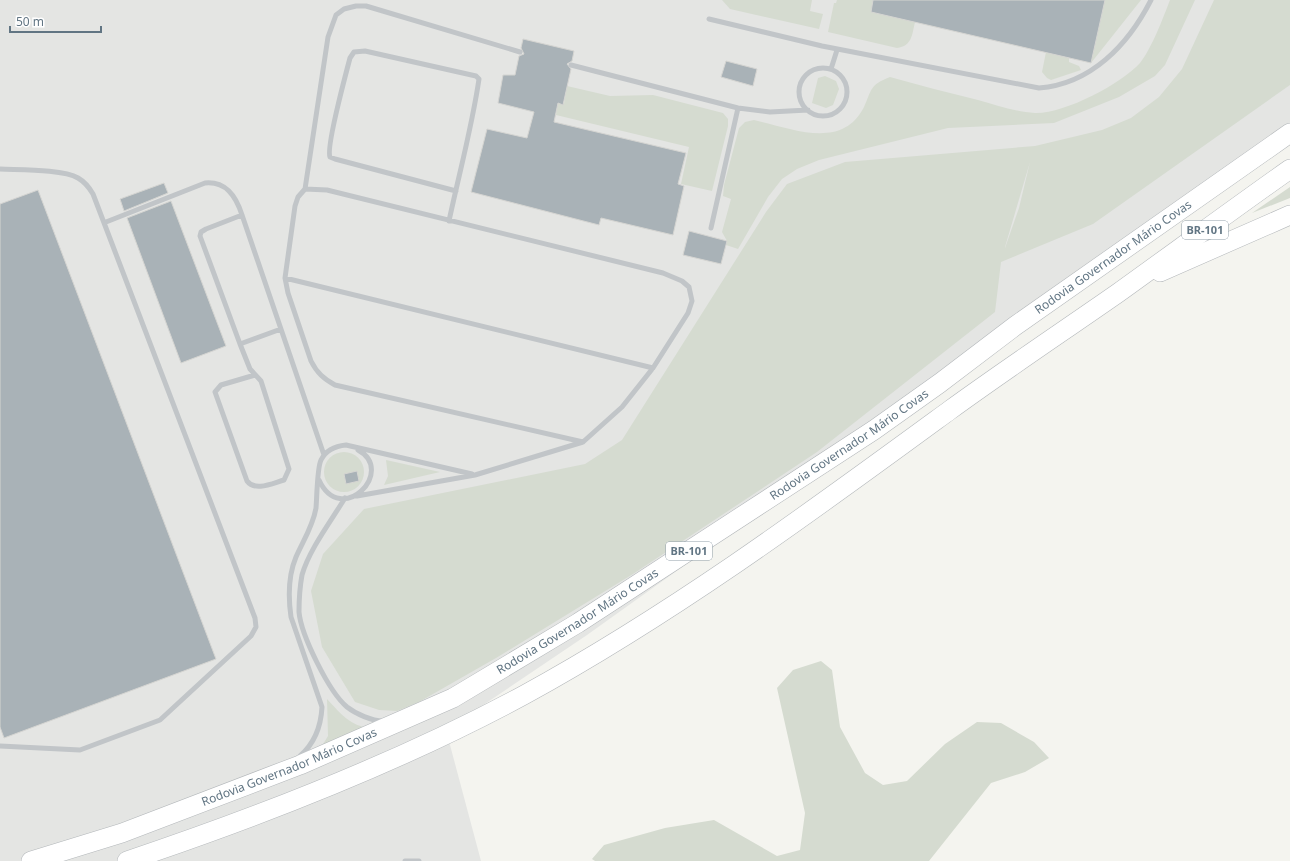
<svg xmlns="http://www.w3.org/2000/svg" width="1290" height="861" viewBox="0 0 1290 861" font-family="'Noto Sans',sans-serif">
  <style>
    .built { fill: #e4e5e3 }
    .green { fill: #d5dbd0; fill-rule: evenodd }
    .building { fill: #a9b2b7; stroke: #d5d5d2 }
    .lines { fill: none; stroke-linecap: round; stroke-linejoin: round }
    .highway-casing { stroke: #b3b7ba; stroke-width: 20 }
    .lane { stroke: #c1c5c8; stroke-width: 5 }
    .highway { stroke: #fff; stroke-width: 19 }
    .labels { text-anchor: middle; stroke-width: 4; stroke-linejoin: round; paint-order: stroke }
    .shield { fill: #fff; stroke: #909ea8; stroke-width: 1 }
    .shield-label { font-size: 11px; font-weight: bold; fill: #617583 }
    .street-label { font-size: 12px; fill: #617583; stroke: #fff }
  </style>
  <rect width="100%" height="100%" fill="#f4f4ef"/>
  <path class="built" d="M0 0H1290V133L587 635 446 730 481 861H0Z"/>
  <path class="green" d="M722 0H812L810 11 823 14 819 29 730 9Z
    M837 0H873L871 12 915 22C912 35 912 46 897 48L828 32 834 3H836Z
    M1105 0H1141L1091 63Z
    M1170 0H1195L1165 65 1155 76 1119 97 1054 123 948 128 819 160 797 169 782 179 768 197 738 249 726 245 727 241 722 232 731 199 723 196 724 185 739 128 745 122 754 120C791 128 842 151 864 107 872 90 869 85 890 77 919 85 949 93 978 100 996 105 1016 112 1035 113 1064 114 1121 84 1140 63 1152 48 1163 18 1170 0Z
    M1214 0H1290V85L1093 224 1001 262 995 312 817 452 633 574 496 658 419 702 397 711 379 710 355 702 322 647 311 591 323 554 364 509 585 464 622 440 766 212 787 184 845 162 1035 146 1102 130 1131 118 1159 97 1182 69ZM1030 162 1019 208 1005 248V247Z
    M1046 52 1069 58V62L1079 66 1081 70 1051 80 1047 78 1042 72Z
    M825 76 836 81 839 89 833 105 826 108 812 103 818 78Z
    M567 86 610 96 653 95 723 113 728 119V126L712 191 681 184 689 147 556 115 558 103 564 104Z
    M1290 187V198L1252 213Z
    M324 472a20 20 0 1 1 40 0a20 20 0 1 1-40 0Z
    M386 460 440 472 384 485 388 476Z
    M821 661 832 670 840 727 865 773 883 785 907 781 945 744 977 722 1001 723 1034 742 1049 758 1025 772 991 783 929 861H595L592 859 604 845 665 828 714 820 777 856 800 850 805 813 777 688 793 670Z
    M327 699C342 715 349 725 372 729L320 749 328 736Z"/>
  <path class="building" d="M873 0H1105L1091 63 871 12Z
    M523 39 574 51 572 61 567 64 571 69 563 105 558 103 554 122 686 153 678 184 684 186 673 235 601 218 599 225 471 192 487 129 527 138 534 112 498 103 503 75H515L519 56 524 54 521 48Z
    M726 61 757 69 753 86 721 77Z
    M164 183 168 193 124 211 120 199Z
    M38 190 216 659 4 738 0 727V204Z
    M171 201 226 346 181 363 127 218Z
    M689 231 727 241 721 264 683 255Z
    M357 471 359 481 346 484 344 474Z"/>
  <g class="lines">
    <defs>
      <g id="highway">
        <path d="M1160 272 1290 215"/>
        <path id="s1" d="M31 861 122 833 300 765 453 698 578 623 874 430 940 383 1015 326 1290 133"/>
        <path d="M127 861C261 816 400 762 524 695 674 613 812 511 950 410 1005 370 1062 332 1118 293 1175 252 1232 210 1290 169"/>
      </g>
    </defs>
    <use href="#highway" class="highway-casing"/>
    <path class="lane" d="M709 19 822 46 1039 88C1091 84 1128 45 1151 0
      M571 65 738 108 770 112 808 110
      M799 92a24 24 0 1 1 48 0a24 24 0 1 1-48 0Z
      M831 69 837 50
      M0 169C19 170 63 169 78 178 85 182 89 187 93 194L255 618 256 627 251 636 160 720 80 750 0 746
      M305 189 328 37 336 15 344 9 356 6H366L520 52
      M449 221C459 174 472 127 479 79L476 76 365 51 354 52 350 58C346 73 326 148 330 157L335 159 456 191
      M106 222 205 183C226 181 236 196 242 215L324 455
      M711 228 738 108
      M285 278 653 368
      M240 344 200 236 201 232 206 229 242 215
      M255 375 221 385 215 392 247 481C255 492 273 483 284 480L289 469 261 381 250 369 240 344 281 329
      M319 480C341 528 397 471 358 450
      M357 496 475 475 583 442 622 407 653 368 688 313 692 301 689 287 682 281 663 273 327 190 305 189 298 197 295 206 285 278 288 293 311 361C317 373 324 379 335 385L583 442
      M345 498C331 521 309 550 302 575 300 586 299 601 299 612 301 635 329 692 347 707 356 714 372 721 383 721
      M300 756C315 743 321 726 322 707L291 617C288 596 288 576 296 557 303 541 313 526 316 508 317 497 317 468 321 460 326 450 335 446 346 445L472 474
      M405 861H419"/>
    <use href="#highway" class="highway"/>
  </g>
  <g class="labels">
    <g class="shield">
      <rect x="1182" y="221" width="46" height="18" rx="3"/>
      <rect x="666" y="542" width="46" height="18" rx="3"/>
    </g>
    <g class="shield-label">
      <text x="1205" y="234">BR-101</text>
      <text x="689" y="555">BR-101</text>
    </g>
    <g class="street-label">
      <text dy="4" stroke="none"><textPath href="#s1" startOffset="1247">Rodovia Governador Mário Covas</textPath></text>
      <text dy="4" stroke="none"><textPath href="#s1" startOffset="923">Rodovia Governador Mário Covas</textPath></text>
      <text dy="4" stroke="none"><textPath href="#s1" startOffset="599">Rodovia Governador Mário Covas</textPath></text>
      <text dy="4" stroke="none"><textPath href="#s1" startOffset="275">Rodovia Governador Mário Covas</textPath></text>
    </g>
  </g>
  <path d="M10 26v6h91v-6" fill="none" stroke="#617583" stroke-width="2"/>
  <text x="16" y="26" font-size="12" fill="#617583" stroke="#ffffff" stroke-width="3" paint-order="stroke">50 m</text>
</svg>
